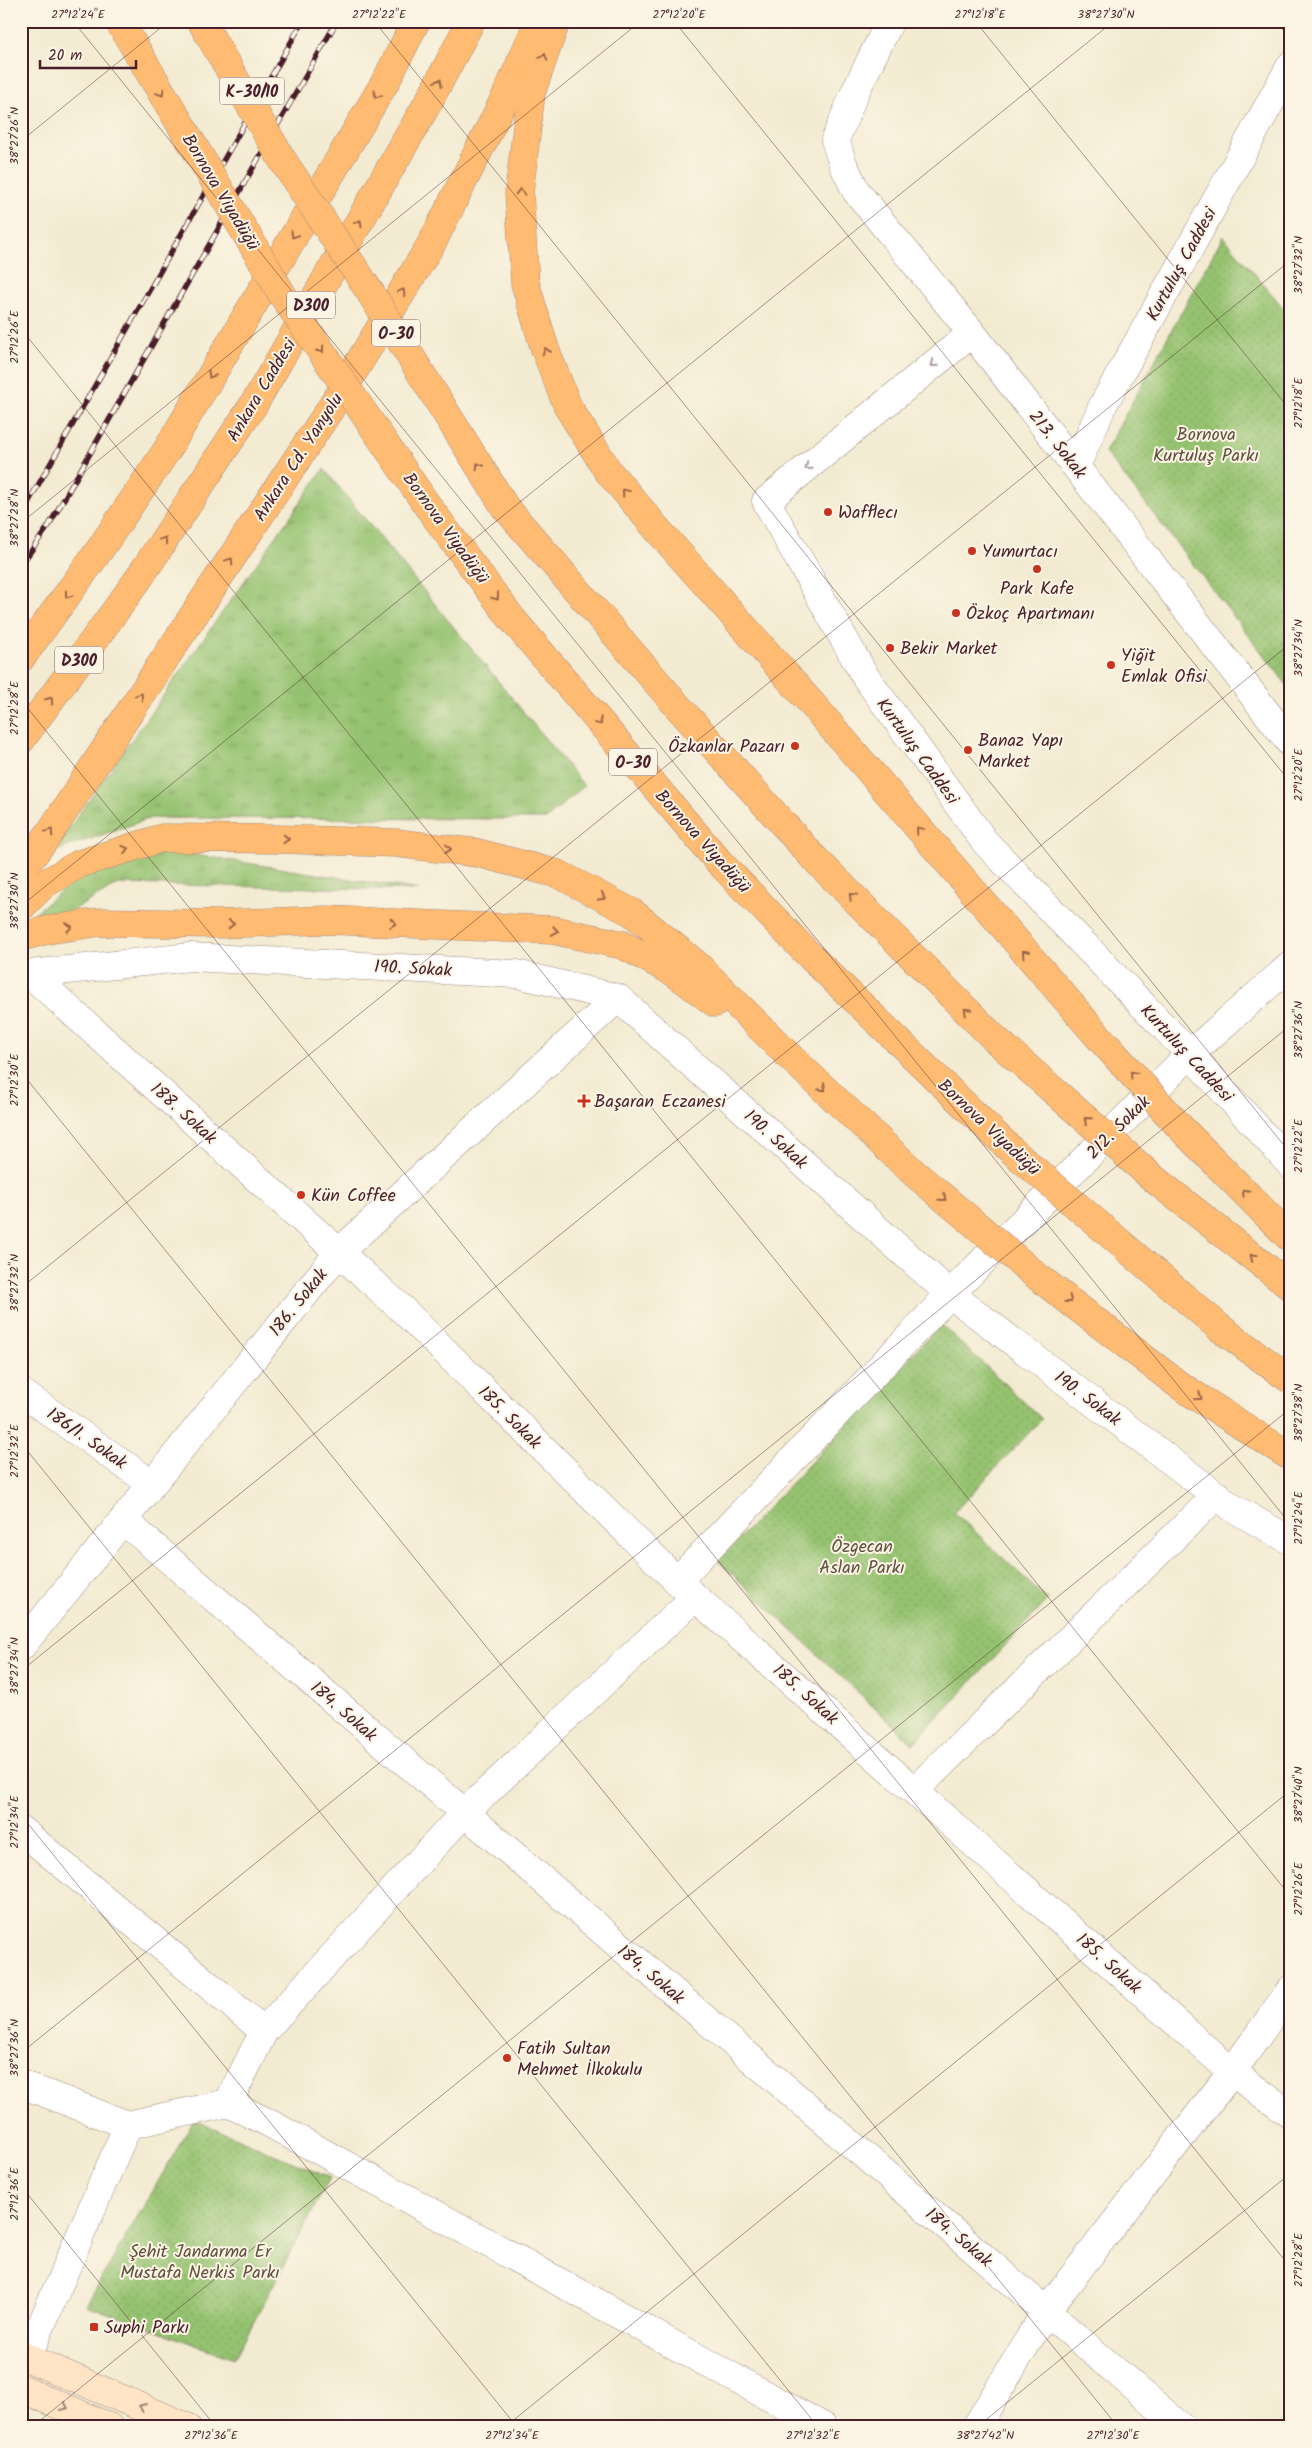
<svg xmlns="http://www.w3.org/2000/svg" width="1312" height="2448" viewBox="0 0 1312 2448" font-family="Kalam,sans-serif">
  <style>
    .grass { fill: url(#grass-tufts); stroke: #70704d }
    .park { fill: url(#park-dots); stroke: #70704d }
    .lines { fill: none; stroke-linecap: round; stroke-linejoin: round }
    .street-casing { stroke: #9e857e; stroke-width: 29 }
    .secondary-casing { stroke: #9e857e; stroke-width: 29 }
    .primary-casing { stroke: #9e857e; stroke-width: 29 }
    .highway-casing { stroke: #9e857e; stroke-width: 29 }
    .street { stroke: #fff; stroke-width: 28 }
    .secondary { stroke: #ffe4c6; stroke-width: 28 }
    .primary { stroke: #ffbb71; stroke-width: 28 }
    .highway { stroke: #ffbb71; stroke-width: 28 }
    .rail-casing { stroke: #4a1f2b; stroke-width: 5.5 }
    .rail { stroke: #fcf5e5; stroke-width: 4; stroke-dasharray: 11; stroke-linecap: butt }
    .highway-bridge-casing { stroke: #9e857e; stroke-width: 29; stroke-linecap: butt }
    .highway-bridge { stroke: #ffbb71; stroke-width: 28 }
    .oneway { stroke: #9b654a }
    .oneway2 { stroke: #ae9aa0 }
    .oneway3 { stroke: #a48278 }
    .ticks { fill: none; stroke: #4a1f2b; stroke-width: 1; stroke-opacity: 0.45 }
    .poi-dot { fill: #c8321e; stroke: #fcf5e5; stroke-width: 2 }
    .labels { text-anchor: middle; stroke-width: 4; stroke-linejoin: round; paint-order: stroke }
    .shield { fill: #fcf5e5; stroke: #7f5f63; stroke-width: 1 }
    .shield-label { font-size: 16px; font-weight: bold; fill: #4a1f2b }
    .street-label { font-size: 18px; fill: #4a1f2b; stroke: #fcf5e5 }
    .park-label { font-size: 18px; fill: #60503f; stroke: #fcf5e5 }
    .poi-label { font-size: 18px; fill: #4a1f2b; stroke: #fcf5e5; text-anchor: start }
    .neatline { fill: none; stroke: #4a1f2b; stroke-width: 2 }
    .ticks-label { font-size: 12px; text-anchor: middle; fill: #4a1f2b }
  </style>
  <defs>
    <pattern id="grass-tufts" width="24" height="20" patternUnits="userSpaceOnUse" patternTransform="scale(1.25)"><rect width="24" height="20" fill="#95c26f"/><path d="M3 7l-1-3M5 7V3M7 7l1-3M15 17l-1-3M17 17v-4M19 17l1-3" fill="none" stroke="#82a660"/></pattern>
    <pattern id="park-dots" width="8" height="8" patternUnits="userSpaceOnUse" patternTransform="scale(1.25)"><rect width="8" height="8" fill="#95c26f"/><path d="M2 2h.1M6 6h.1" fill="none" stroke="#82a660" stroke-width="1.8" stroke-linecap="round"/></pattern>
  </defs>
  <rect width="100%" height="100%" fill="#fcf5e5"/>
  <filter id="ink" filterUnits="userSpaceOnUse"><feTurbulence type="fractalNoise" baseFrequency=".02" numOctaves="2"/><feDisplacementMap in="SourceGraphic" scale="10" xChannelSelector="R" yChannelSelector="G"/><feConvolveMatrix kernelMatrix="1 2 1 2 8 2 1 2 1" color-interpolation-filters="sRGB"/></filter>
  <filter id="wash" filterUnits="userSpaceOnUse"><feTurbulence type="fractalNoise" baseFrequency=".0096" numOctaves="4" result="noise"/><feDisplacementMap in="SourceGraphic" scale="20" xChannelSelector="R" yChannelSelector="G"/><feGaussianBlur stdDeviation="1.12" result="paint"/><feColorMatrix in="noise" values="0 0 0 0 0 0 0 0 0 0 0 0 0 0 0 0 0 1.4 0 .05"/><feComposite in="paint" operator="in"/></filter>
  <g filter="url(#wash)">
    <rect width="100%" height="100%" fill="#f3ebd1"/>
    <path class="grass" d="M324 469 584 786 546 819 151 818 52 852Z
      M157 849 419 890 118 884 65 915 30 917 79 876Z"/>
    <path class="park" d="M1223 236 1291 317V690L1105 452Z
      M941 1324 1042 1419 954 1512 1048 1600 913 1744 718 1561Z
      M194 2120 330 2178 234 2359 86 2305Z"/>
  </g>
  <g filter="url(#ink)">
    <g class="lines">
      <defs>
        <path id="street" d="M890 21 855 92 835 140 843 164 856 191 972 333 1291 744
          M972 333 766 501 865 676 985 842 1190 1054 1291 1165
          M1076 466 1103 405 1291 65
          M30 974 403 1310 677 1581 1232 2072 1291 2115
          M30 974 190 957 517 974 618 998 950 1294 1233 1508 1291 1541
          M21 1392 152 1484
          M123 1520 1181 2427
          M677 1581 950 1294 1190 1054 1291 965
          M21 1647 339 1252 618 998
          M915 1790 1217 1495
          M21 1830 264 2031
          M21 2084 128 2125 228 2103 269 2123 824 2427
          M228 2103 264 2031 463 1814 695 1597
          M27 2358 128 2125
          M976 2427 1046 2311 1232 2072 1291 1989"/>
        <path id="secondary" d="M21 2355 187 2427
          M21 2388 109 2427"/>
        <path id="primary" d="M21 871 49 834 338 397 433 241 506 96 539 21"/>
        <path id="highway" d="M556 21 531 93 519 193 525 283 545 349 568 407 608 471 657 529
          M21 658 96 555 167 450 387 79 416 21
          M21 740 137 581 254 404 429 101 471 21
          M21 907 44 884 79 864 162 838 278 839 396 843 478 853 558 874 633 913 697 965 788 1055
          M21 937 47 930 101 922 218 924 326 920 553 930 623 945 675 973 715 1003"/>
      </defs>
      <use href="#street" class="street-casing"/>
      <use href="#secondary" class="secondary-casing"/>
      <use href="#primary" class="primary-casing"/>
      <use href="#highway" class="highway-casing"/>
      <use href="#street" class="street"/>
      <use href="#secondary" class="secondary"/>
      <use href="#primary" class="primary"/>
      <use href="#highway" class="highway"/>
      <defs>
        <path id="rail" d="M21 515 303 21
          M21 565 48 527 337 21"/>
      </defs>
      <use href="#rail" class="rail-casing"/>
      <use href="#rail" class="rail"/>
      <defs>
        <path id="highway-bridge" d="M119 21 282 294 429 508 512 619 720 863 811 957 1010 1149 1220 1328 1291 1380
          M201 21 283 161 370 292 505 507 681 710 812 856 995 1039 1154 1179 1291 1287
          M657 529 811 703 1097 1035 1179 1126 1291 1239
          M788 1055 914 1173 1038 1277 1179 1385 1291 1457"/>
      </defs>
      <use href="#highway-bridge" class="highway-bridge-casing"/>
      <use href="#highway-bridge" class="highway-bridge"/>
    </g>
    <defs><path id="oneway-chevron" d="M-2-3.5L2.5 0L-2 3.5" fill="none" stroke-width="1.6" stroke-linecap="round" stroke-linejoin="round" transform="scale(1.25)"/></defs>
    <g class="oneway">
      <use href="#oneway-chevron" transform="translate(544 57) rotate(-71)"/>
      <use href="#oneway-chevron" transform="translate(439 82) rotate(-62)"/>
      <use href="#oneway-chevron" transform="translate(161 93) rotate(59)"/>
      <use href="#oneway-chevron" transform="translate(377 95) rotate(121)"/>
      <use href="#oneway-chevron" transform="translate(520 192) rotate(-88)"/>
      <use href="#oneway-chevron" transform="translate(359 223) rotate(-60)"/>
      <use href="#oneway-chevron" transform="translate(294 235) rotate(121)"/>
      <use href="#oneway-chevron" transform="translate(402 292) rotate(-59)"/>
      <use href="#oneway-chevron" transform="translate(321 350) rotate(55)"/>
      <use href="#oneway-chevron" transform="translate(546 351) rotate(-110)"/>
      <use href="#oneway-chevron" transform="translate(211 375) rotate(121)"/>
      <use href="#oneway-chevron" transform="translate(479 466) rotate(-122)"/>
      <use href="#oneway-chevron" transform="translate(625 492) rotate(-130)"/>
      <use href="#oneway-chevron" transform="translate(164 540) rotate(-56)"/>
      <use href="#oneway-chevron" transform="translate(230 561) rotate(-56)"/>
      <use href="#oneway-chevron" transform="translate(68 595) rotate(126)"/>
      <use href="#oneway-chevron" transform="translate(496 597) rotate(53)"/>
      <use href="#oneway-chevron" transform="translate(140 696) rotate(-56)"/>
      <use href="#oneway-chevron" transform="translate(50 700) rotate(-54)"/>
      <use href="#oneway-chevron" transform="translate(599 722) rotate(50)"/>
      <use href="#oneway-chevron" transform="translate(919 830) rotate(-131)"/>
      <use href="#oneway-chevron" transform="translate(50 832) rotate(-56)"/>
      <use href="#oneway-chevron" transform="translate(286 839) rotate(2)"/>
      <use href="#oneway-chevron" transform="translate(125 849) rotate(-17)"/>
      <use href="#oneway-chevron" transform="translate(448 849) rotate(7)"/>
      <use href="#oneway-chevron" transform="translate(852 896) rotate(-135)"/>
      <use href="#oneway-chevron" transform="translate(602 897) rotate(28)"/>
      <use href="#oneway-chevron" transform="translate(393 923) rotate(3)"/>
      <use href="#oneway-chevron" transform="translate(231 924) rotate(-2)"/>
      <use href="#oneway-chevron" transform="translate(69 927) rotate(-8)"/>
      <use href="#oneway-chevron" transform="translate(555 931) rotate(9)"/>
      <use href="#oneway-chevron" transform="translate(1025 953) rotate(-131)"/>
      <use href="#oneway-chevron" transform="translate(967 1011) rotate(-135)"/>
      <use href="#oneway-chevron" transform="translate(1133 1074) rotate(-132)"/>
      <use href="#oneway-chevron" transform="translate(823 1088) rotate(43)"/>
      <use href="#oneway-chevron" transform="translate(1087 1120) rotate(-139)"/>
      <use href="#oneway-chevron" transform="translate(1245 1192) rotate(-135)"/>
      <use href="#oneway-chevron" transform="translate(943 1198) rotate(40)"/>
      <use href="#oneway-chevron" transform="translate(1253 1257) rotate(-142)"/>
      <use href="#oneway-chevron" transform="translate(1069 1300) rotate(37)"/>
      <use href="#oneway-chevron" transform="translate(1199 1397) rotate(33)"/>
    </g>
    <g class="oneway2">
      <use href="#oneway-chevron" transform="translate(934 364) rotate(141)"/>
      <use href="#oneway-chevron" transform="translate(808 467) rotate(141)"/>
    </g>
    <g class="oneway3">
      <use href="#oneway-chevron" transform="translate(65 2407) rotate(24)"/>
      <use href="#oneway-chevron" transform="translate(142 2407) rotate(-157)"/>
    </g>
  </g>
  <path class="ticks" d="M73 21 1291 1525M374 21 1291 1154M674 21 1291 783M975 21 1291 411M1276 21 1291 40M21 141 169 21M21 329 1291 1897M21 523 641 21M21 700 1291 2268M21 906 1114 21M21 1072 1118 2427M21 1288 1291 260M21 1443 818 2427M21 1671 1291 643M21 1815 517 2427M21 2053 1291 1025M21 2186 216 2427M32 2427 1291 1408M505 2427 1291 1790M977 2427 1291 2173"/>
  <g class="poi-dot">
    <circle cx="828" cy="512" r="5"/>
    <circle cx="972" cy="551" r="5"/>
    <circle cx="1037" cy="569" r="5"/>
    <circle cx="956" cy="613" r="5"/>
    <circle cx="890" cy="648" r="5"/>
    <circle cx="1111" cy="665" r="5"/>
    <circle cx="795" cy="746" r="5"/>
    <circle cx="968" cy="750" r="5"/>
    <path d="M581.5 1093.5h5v5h5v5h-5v5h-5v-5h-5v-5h5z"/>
    <circle cx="301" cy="1195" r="5"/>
    <circle cx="507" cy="2058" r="5"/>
    <rect x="89" y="2322" width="10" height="10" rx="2.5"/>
  </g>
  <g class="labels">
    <g class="shield">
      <rect x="219.5" y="77.5" width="65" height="27" rx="4"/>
      <rect x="287" y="291.5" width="48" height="27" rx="4"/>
      <rect x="372" y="319.5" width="48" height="27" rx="4"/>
      <rect x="55" y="646.5" width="48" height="27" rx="4"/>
      <rect x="609" y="748.5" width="48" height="27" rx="4"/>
    </g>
    <g class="shield-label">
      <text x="252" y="97">K-30/10</text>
      <text x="311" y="311">D300</text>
      <text x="396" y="339">O-30</text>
      <text x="79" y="666">D300</text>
      <text x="633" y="768">O-30</text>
    </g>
    <g class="street-label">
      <text transform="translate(221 192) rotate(59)" y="6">Bornova Viyadüğü</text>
      <text transform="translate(1181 264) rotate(-61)" y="6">Kurtuluş Caddesi</text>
      <text transform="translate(261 390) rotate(-59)" y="6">Ankara Caddesi</text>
      <text transform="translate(1058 444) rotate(52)" y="6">213. Sokak</text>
      <text transform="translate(298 457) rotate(-57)" y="6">Ankara Cd. Yanyolu</text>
      <text transform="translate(446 528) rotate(54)" y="6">Bornova Viyadüğü</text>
      <text transform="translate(918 751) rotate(54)" y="6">Kurtuluş Caddesi</text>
      <text transform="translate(703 841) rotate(48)" y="6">Bornova Viyadüğü</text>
      <text transform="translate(413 968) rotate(3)" y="6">190. Sokak</text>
      <text transform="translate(1187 1053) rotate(47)" y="6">Kurtuluş Caddesi</text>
      <text transform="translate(184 1113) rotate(42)" y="6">188. Sokak</text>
      <text transform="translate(989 1127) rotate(43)" y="6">Bornova Viyadüğü</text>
      <text transform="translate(1118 1127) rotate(-45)" y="6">212. Sokak</text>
      <text transform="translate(776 1139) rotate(42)" y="6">190. Sokak</text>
      <text transform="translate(298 1302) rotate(-51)" y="6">186. Sokak</text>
      <text transform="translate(1088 1398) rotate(37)" y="6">190. Sokak</text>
      <text transform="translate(510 1417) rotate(45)" y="6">185. Sokak</text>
      <text transform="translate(87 1438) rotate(35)" y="6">186/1. Sokak</text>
      <text transform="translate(806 1694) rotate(42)" y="6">185. Sokak</text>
      <text transform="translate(344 1711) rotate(41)" y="6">184. Sokak</text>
      <text transform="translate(1109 1963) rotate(42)" y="6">185. Sokak</text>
      <text transform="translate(651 1974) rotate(40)" y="6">184. Sokak</text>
      <text transform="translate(959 2237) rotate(40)" y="6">184. Sokak</text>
    </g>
    <g class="park-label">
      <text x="1206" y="440">Bornova<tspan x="1206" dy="21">Kurtuluş Parkı</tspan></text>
      <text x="862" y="1552">Özgecan<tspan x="862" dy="21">Aslan Parkı</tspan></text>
      <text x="200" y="2257">Şehit Jandarma Er<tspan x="200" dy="21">Mustafa Nerkis Parkı</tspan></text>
    </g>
    <g class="poi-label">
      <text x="838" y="518">Wafflecı</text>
      <text x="982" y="557">Yumurtacı</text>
      <text x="1037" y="594" text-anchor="middle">Park Kafe</text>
      <text x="966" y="619">Özkoç Apartmanı</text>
      <text x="900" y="654">Bekir Market</text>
      <text x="1121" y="661">Yiğit<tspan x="1121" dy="21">Emlak Ofisi</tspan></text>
      <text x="978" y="746">Banaz Yapı<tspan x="978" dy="21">Market</tspan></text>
      <text x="785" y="752" text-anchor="end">Özkanlar Pazarı</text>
      <text x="594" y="1107">Başaran Eczanesi</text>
      <text x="311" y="1201">Kün Coffee</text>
      <text x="517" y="2054">Fatih Sultan<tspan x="517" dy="21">Mehmet İlkokulu</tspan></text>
      <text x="104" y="2333">Suphi Parkı</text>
    </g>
  </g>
  <rect width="1312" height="2448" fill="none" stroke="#fcf5e5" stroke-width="55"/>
  <path d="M40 60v8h96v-8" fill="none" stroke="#4a1f2b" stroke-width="2.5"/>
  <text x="48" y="60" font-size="15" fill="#4a1f2b" stroke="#fcf5e5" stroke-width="4" paint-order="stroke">20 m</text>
  <rect x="28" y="28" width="1256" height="2392" class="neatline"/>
  <g class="ticks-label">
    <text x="78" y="18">27°12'24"E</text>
    <text x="379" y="18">27°12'22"E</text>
    <text x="679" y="18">27°12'20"E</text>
    <text x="980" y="18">27°12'18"E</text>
    <text x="1106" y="18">38°27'30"N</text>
    <text transform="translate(14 136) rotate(-90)" y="4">38°27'26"N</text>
    <text transform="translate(1298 265) rotate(-90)" y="4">38°27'32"N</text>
    <text transform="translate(14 337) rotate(-90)" y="4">27°12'26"E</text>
    <text transform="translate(1298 403) rotate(-90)" y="4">27°12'18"E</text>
    <text transform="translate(14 518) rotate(-90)" y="4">38°27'28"N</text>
    <text transform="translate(1298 648) rotate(-90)" y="4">38°27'34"N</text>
    <text transform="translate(14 708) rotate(-90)" y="4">27°12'28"E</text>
    <text transform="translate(1298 775) rotate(-90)" y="4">27°12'20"E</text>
    <text transform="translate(14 901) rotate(-90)" y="4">38°27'30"N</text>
    <text transform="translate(1298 1030) rotate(-90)" y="4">38°27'36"N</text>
    <text transform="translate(14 1080) rotate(-90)" y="4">27°12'30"E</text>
    <text transform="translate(1298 1146) rotate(-90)" y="4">27°12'22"E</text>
    <text transform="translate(14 1283) rotate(-90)" y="4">38°27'32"N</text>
    <text transform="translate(1298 1413) rotate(-90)" y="4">38°27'38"N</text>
    <text transform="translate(14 1451) rotate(-90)" y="4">27°12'32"E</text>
    <text transform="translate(1298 1518) rotate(-90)" y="4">27°12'24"E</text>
    <text transform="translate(14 1666) rotate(-90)" y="4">38°27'34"N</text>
    <text transform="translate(1298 1795) rotate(-90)" y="4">38°27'40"N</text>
    <text transform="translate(14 1822) rotate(-90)" y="4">27°12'34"E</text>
    <text transform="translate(1298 1889) rotate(-90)" y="4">27°12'26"E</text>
    <text transform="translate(14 2048) rotate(-90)" y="4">38°27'36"N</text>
    <text transform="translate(14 2194) rotate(-90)" y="4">27°12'36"E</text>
    <text transform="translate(1298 2260) rotate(-90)" y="4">27°12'28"E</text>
    <text x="211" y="2439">27°12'36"E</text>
    <text x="512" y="2439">27°12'34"E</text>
    <text x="813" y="2439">27°12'32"E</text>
    <text x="985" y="2439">38°27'42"N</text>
    <text x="1113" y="2439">27°12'30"E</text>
  </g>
</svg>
